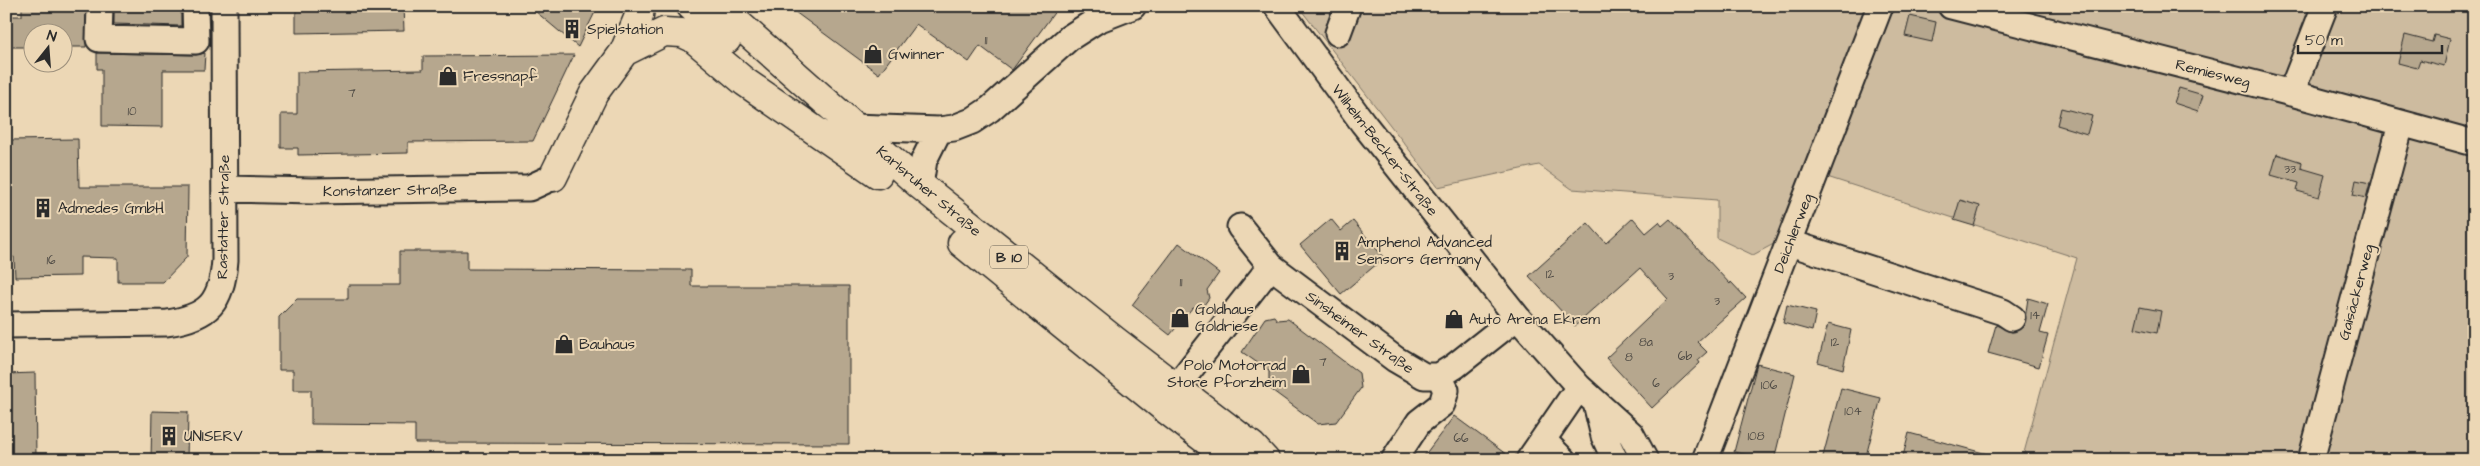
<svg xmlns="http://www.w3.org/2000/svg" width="2480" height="466" viewBox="0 0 2480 466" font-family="'Architects Daughter',sans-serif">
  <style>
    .green { fill: #cdbb9f; stroke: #7c7365 }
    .building { fill: #b6a78e; stroke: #2b2b2b }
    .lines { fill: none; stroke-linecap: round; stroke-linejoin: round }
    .minor-casing { stroke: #2b2b2b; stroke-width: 29 }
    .major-casing { stroke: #2b2b2b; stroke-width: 31 }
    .minor { stroke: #ecd7b5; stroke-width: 25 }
    .major { stroke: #ecd7b5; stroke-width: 28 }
    .labels { text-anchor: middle; stroke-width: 4; stroke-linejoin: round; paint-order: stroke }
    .number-label { font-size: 12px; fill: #4e4a44 }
    .shield { fill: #ecd7b5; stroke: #655f54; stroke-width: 1 }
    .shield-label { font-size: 14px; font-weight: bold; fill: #2b2b2b }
    .poi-label { font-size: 15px; fill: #2b2b2b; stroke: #ecd7b5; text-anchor: start }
    .street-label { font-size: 15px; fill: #2b2b2b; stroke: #ecd7b5 }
  </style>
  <rect width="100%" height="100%" fill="#ecd7b5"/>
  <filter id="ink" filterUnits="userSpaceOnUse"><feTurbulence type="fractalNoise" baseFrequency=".02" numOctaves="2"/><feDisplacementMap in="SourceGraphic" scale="10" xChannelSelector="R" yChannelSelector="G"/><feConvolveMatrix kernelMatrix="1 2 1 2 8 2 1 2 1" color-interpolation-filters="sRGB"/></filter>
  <g filter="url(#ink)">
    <path class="green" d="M1298 6H1868L1785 238 1753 255 1717 238V200L1572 189 1539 165 1438 187Z
      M1890 6H2474V460H2022L2077 258 1824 176Z"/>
    <path class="building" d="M22 6H86V47H62V32H32V47H6V16H22Z
      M114 6H181V26L114 24Z
      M296 6H403L404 31 296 33Z
      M529 6H598L578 47Z
      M787 6H1059L1012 70 980 46 969 62 916 24 879 74Z
      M1910 16 1936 22 1932 42 1905 36Z
      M2405 35 2432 42 2434 35 2450 39 2444 66 2420 60 2417 68 2398 63Z
      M97 53 196 55 205 53 204 70H163V127L102 126V69H97Z
      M574 55 533 141 408 142V153L298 155V148H281V114H297V72L423 70V56Z
      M2179 88 2203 95 2198 111 2174 103Z
      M2061 108 2092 116 2087 134 2057 125Z
      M78 139 79 187H188L187 257 163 282H118V258L80 257V276L15 277 14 257H6V160H9V140Z
      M2277 154 2302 162 2301 168 2325 175 2319 197 2297 191 2299 183 2271 175Z
      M2356 180 2370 183 2366 198 2353 195Z
      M1960 200 1980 206 1974 226 1954 220Z
      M1633 218 1646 233 1659 222 1662 226 1670 219 1730 284 1731 282 1746 298 1697 342 1707 352 1698 360 1700 363 1652 408 1606 358 1668 299 1640 268 1575 326 1529 276 1588 223 1606 243Z
      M1331 219 1341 231 1353 221 1384 258 1341 294 1300 245Z
      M1179 243 1219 273 1207 290 1209 298 1201 309 1193 307 1170 335 1132 305Z
      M400 251H467V269L691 270V286H849V444L415 443V425L311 424V390H293V370H279V317L297 299H348V285H400Z
      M2028 298 2048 304 2040 333 2048 335 2039 367 1988 353 1996 325 2012 332 2024 326Z
      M1787 305 1816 312 1812 331 1783 323Z
      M2140 307 2161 311 2157 333 2135 328Z
      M1274 316 1277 320 1288 319 1359 373 1361 388 1336 422 1318 424 1269 388V371L1242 352 1265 318Z
      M1828 324 1851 330 1843 369 1818 362Z
      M1757 364 1795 374 1774 460 1734 452Z
      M35 373 36 460H6V374Z
      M1841 388 1881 398 1865 460H1822Z
      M152 411 188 412 187 460H151Z
      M1454 416 1514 460H1421Z
      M1909 433 1991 455 1990 460H1902Z"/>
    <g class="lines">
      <defs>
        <path id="minor" d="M100 6 99 39 196 41 195 6
          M1277 6 1363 123 1517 317 1579 387 1631 434 1645 460
          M1951 6 2291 93 2474 143
          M1338 33 1348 6
          M2291 93 2325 6
          M853 127 939 130 954 128 972 121 990 109 1069 38 1097 20 1133 6
          M920 185 924 160 939 130
          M225 189 312 191 516 188H529L553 177
          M1240 227 1271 266 1395 359 1424 376H1439L1455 366 1517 317
          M1790 243 2003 312 2012 318
          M6 325 167 323C209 317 222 302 225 260L224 6
          M1176 387 1271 266
          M1596 403 1604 436 1615 460
          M1543 440 1563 460
          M1394 460 1419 422 1442 404 1446 390 1439 376
          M1529 460 1579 387
          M1705 460 1880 6
          M2311 460 2401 124"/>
        <path id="major" d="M691 6 727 39
          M718 6 920 185 1114 340 1252 446 1265 460
          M624 52 664 32 682 33 693 38 745 82 878 174
          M553 177 594 93 624 52 639 16 640 6
          M962 243 1168 411 1232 460"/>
      </defs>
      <use href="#minor" class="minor-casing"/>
      <use href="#major" class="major-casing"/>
      <use href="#minor" class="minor"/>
      <use href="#major" class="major"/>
    </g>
  </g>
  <defs>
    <symbol id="building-bare" viewBox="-9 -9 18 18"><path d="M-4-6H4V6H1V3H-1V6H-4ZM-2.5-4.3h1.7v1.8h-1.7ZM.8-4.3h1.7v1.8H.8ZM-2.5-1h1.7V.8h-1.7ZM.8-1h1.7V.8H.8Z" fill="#2b2b2b" stroke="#ecd7b5" stroke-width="2.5" paint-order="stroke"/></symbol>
    <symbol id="shop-bare" viewBox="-9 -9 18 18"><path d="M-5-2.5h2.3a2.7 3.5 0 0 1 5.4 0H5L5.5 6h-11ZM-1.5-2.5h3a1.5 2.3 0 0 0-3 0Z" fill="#2b2b2b" stroke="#ecd7b5" stroke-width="2.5" paint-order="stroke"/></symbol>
  </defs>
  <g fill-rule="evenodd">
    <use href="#building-bare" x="558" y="15" width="28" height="28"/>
    <use href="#shop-bare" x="859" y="40" width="28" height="28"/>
    <use href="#shop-bare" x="434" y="62" width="28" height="28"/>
    <use href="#building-bare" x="29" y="194" width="28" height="28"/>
    <use href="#building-bare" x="1328" y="237" width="28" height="28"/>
    <use href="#shop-bare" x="1166" y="304" width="28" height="28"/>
    <use href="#shop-bare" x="1440" y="305" width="28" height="28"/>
    <use href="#shop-bare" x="550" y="330" width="28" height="28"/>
    <use href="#shop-bare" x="1287" y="360" width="28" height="28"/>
    <use href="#building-bare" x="155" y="422" width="28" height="28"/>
  </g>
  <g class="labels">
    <g class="number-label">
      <text x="986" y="44">11</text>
      <text x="352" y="97">7</text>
      <text x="132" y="115">10</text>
      <text x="2290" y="173">33</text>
      <text x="51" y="264">16</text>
      <text x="1550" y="278">12</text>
      <text x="1671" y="280">3</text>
      <text x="1181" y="286">11</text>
      <text x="1717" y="305">3</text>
      <text x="2035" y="319">14</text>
      <text x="1646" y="346">8a</text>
      <text x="1835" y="346">12</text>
      <text x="1685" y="360">6b</text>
      <text x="1629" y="361">8</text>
      <text x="1323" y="366">7</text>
      <text x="1656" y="387">6</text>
      <text x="1769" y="389">106</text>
      <text x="1853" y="415">104</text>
      <text x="1756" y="440">108</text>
      <text x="1461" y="442">66</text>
    </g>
    <rect class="shield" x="990" y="245.5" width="38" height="23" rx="4"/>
    <g class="shield-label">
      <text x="1009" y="262">B 10</text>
    </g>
    <g class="poi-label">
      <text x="587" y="34">Spielstation</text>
      <text x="888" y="59">Gwinner</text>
      <text x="463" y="81">Fressnapf</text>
      <text x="58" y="213">Admedes GmbH</text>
      <text x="1357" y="247">Amphenol Advanced<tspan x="1357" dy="17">Sensors Germany</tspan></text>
      <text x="1195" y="314">Goldhaus<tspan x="1195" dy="17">Goldriese</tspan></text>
      <text x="1469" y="324">Auto Arena Ekrem</text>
      <text x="579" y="349">Bauhaus</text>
      <text x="1286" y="370" text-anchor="end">Polo Motorrad<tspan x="1286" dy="17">Store Pforzheim</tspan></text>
      <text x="184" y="441">UNISERV</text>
    </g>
    <g class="street-label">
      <text transform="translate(2213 73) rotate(14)" y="5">Remiesweg</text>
      <text transform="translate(1385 150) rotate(52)" y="5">Wilhelm-Becker-Straße</text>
      <text transform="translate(390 190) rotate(-1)" y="5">Konstanzer Straße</text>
      <text transform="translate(929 191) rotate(40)" y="5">Karlsruher Straße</text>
      <text transform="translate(223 217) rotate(-89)" y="5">Rastatter Straße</text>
      <text transform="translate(1793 233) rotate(-69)" y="5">Deichlerweg</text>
      <text transform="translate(2356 292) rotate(-75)" y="5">Gaisäckerweg</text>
      <text transform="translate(1360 332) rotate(36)" y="5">Sinsheimer Straße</text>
    </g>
  </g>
  <rect width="2480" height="466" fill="none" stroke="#ecd7b5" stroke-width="25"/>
  <rect x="12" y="12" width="2455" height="441" fill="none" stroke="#2b2b2b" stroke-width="2" filter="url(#ink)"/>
  <g transform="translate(48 48) rotate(17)"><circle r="24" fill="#ecd7b5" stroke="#9f927e"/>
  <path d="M0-4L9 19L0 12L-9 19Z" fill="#2b2b2b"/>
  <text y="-8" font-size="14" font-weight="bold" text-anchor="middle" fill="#2b2b2b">N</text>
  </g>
  <path d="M2298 45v8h144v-8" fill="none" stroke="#2b2b2b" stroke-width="2.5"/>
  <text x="2305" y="45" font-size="15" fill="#2b2b2b" stroke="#ecd7b5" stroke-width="4" paint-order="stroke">50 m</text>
</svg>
